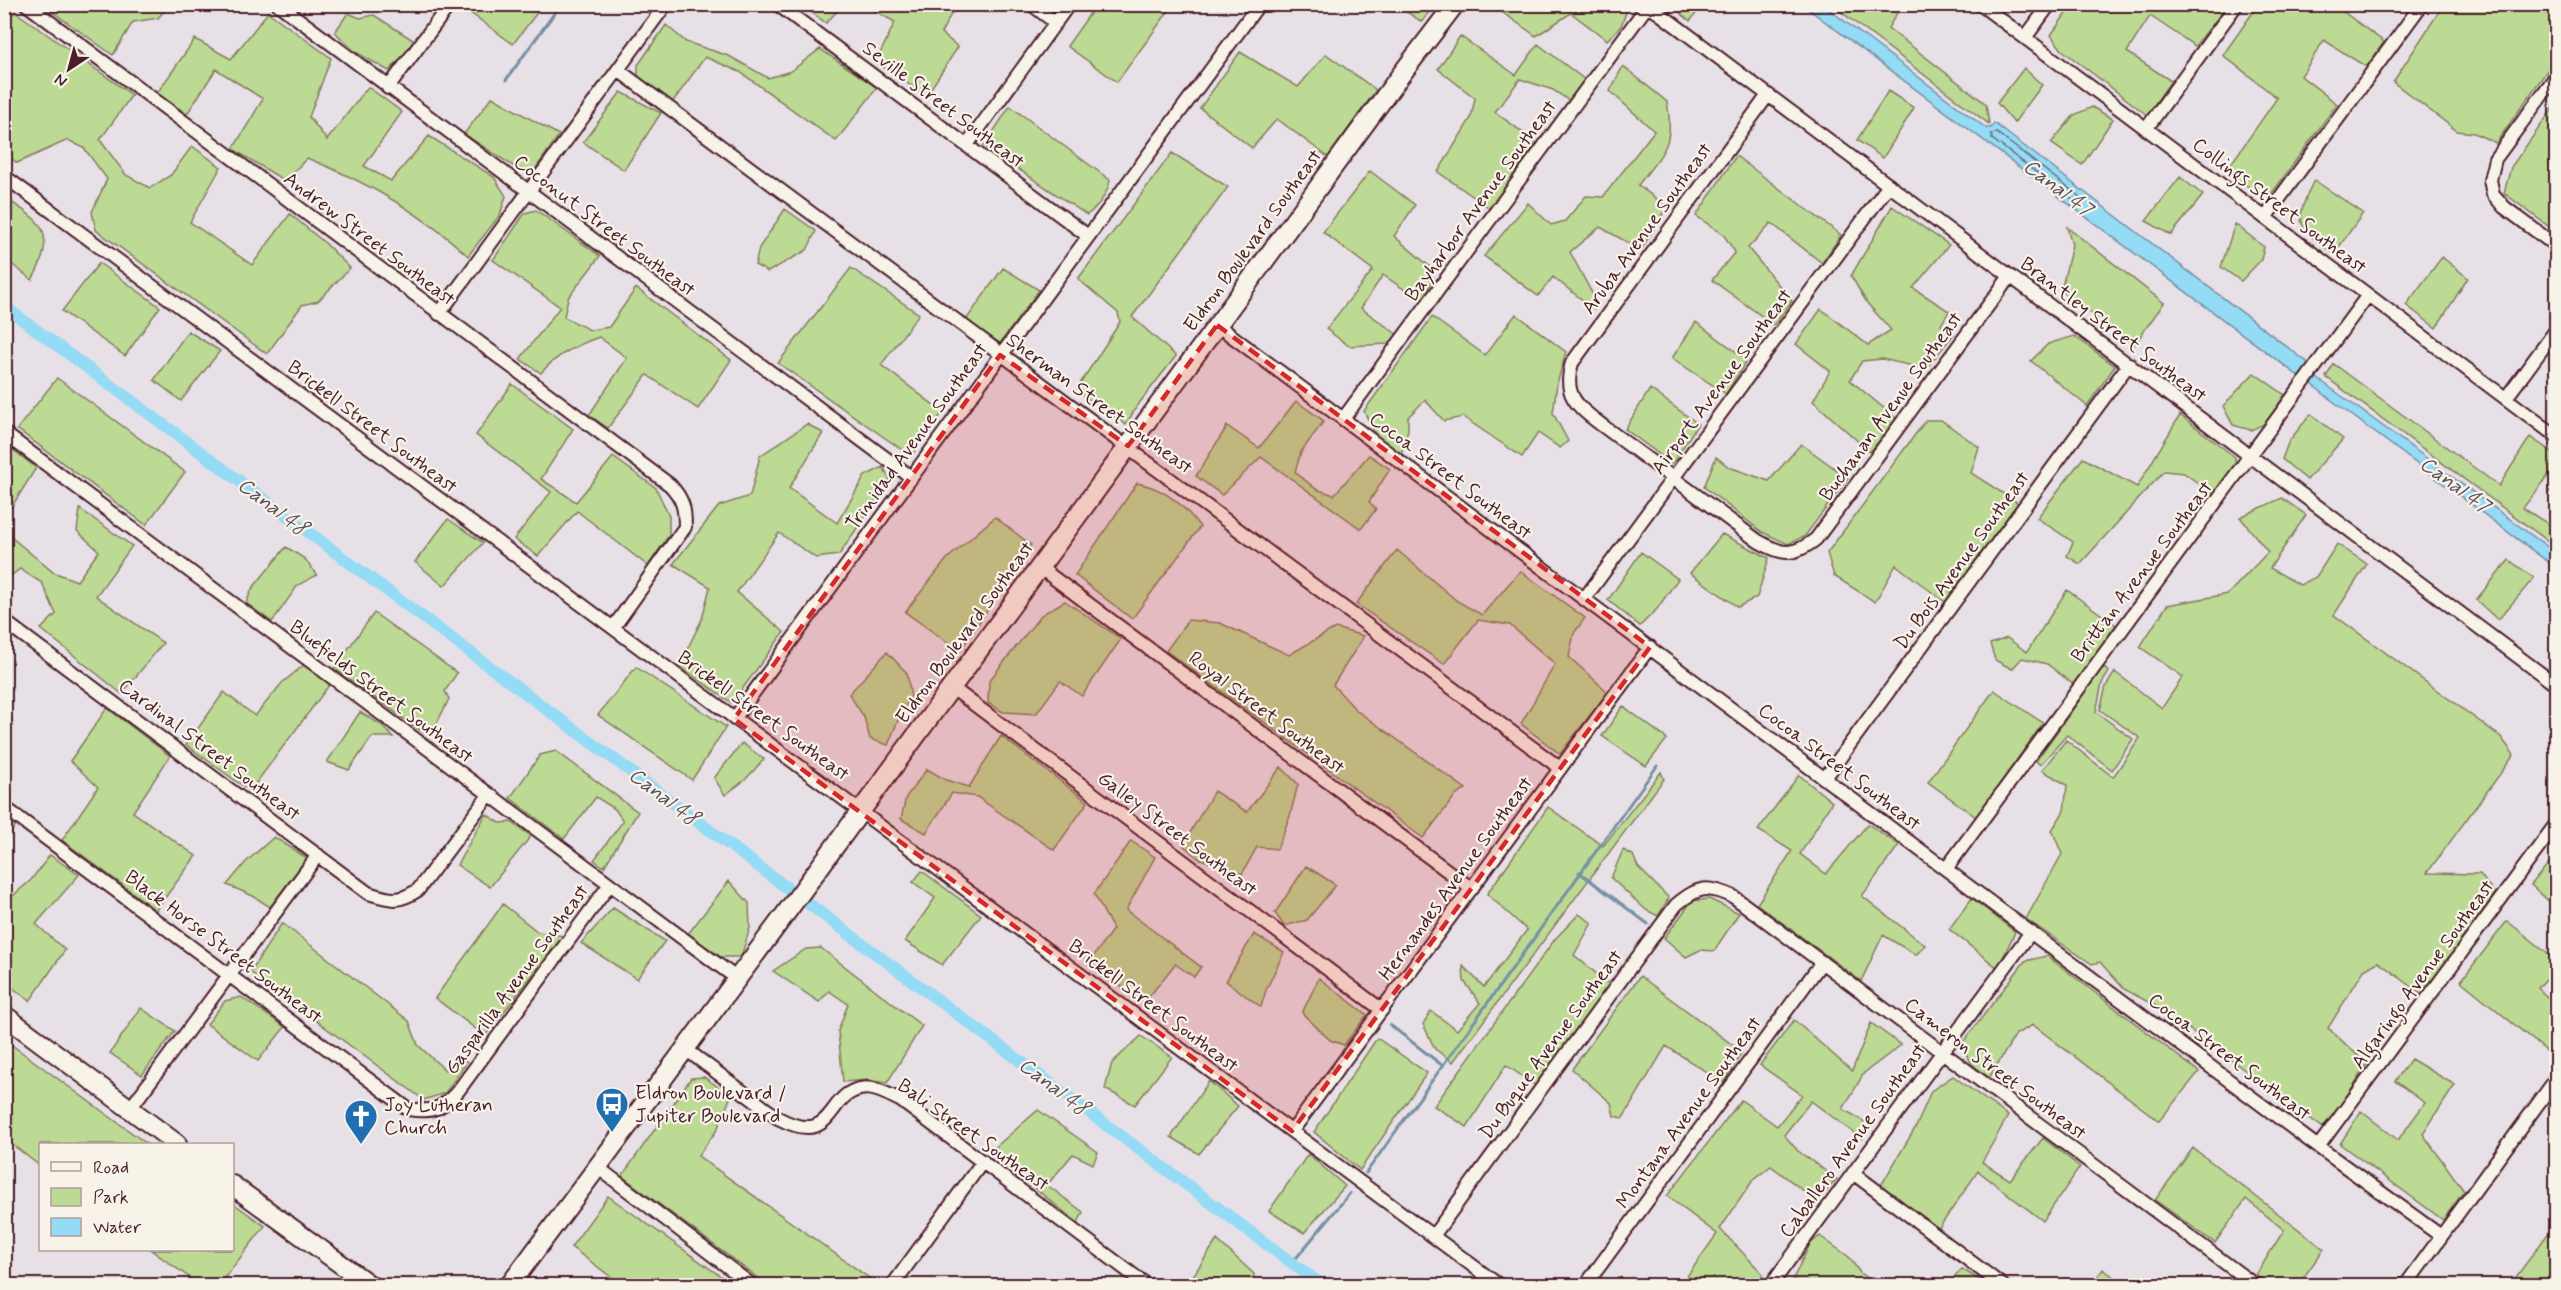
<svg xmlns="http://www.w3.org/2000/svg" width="2561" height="1290" viewBox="0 0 2561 1290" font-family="Mynerve,sans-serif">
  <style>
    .green { fill: #bcda93; stroke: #837c5f; stroke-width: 1.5 }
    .water { fill: #94dbf5; stroke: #7690a4; stroke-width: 1.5 }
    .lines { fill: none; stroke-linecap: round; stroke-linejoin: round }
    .shore { stroke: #686a7c; stroke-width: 1.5 }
    .stream { stroke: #7690a4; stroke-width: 3 }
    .canal { stroke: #94dbf5; stroke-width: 12 }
    .street-casing { stroke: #4a1f2b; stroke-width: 16 }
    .secondary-casing { stroke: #4a1f2b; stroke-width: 22 }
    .street { stroke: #f7f3e8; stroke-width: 12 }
    .secondary { stroke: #f7f3e8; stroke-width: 18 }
    .marked { fill: #d62828; fill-opacity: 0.2; stroke: #d62828; stroke-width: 4.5; stroke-dasharray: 12 8; stroke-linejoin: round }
    .labels { text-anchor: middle; stroke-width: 4.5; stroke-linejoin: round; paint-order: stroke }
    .street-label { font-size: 20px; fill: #4a1f2b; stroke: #f7f3e8 }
    .poi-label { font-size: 20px; fill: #4a1f2b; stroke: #f7f3e8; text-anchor: start }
    .water-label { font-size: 21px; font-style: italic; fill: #5c4e5e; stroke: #f7f3e8 }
  </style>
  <rect width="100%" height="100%" fill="#e8e0e7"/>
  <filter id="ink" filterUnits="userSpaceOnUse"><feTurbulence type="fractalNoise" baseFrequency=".0167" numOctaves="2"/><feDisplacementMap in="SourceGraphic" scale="12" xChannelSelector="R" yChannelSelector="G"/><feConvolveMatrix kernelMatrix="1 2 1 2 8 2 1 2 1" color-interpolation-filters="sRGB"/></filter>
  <g filter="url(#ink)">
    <path class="green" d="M170 4 158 18 133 22 113 55 43 5Z
      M2151 4 2228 5 2195 46 2150 16 2127 52 2171 81 2147 115 2062 50 2051 35 2072 5Z
      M2444 4 2556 5V58L2496 143 2474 133 2457 131 2393 82Z
      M468 5V4L543 5 513 44 465 9Z
      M801 5H843L826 23Z
      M864 5H897L906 10 910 5H956L941 33 958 47 926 96 876 62 895 22Z
      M1096 5H1173L1117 82 1067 46Z
      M1396 5H1434L1422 22Z
      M1626 5 1628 7 1621 26 1607 40 1571 13 1536 36 1492 5Z
      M1671 5H1703L1690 21Z
      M1832 5H1902L1888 28 1986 104 1989 124Z
      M2258 5H2334L2384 42 2366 67 2324 40 2301 76 2337 104 2267 200 2226 171 2277 98 2223 55Z
      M268 12 331 58 309 117 327 140 368 87 402 112 364 166 391 181 429 136 494 177 506 196 500 215 468 256C421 212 367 182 307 158L285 181 233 149 263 99 216 69 187 114 157 93 195 39 231 59Z
      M17 13 132 95 100 140 126 175 150 188 171 175 192 146 221 167 190 222 252 265 290 214 325 243 350 268 318 301 302 305 267 354 96 230 92 212 107 179 84 148 68 140 17 163 5 153V15Z
      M348 13 360 18 374 15 416 42 389 71 354 51 335 32Z
      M666 25 686 42 729 56 768 78 791 71 820 49 877 88 836 141 740 72 705 57 672 103 638 76V65Z
      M1460 36 1516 75 1538 44 1585 80 1571 102 1553 90 1520 79 1495 112 1537 143 1491 209 1438 172 1471 118 1475 98 1438 69Z
      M1240 52 1298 87 1326 54 1376 90 1328 157 1277 119 1252 148 1200 108Z
      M1623 66 1667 102C1675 146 1663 152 1638 185L1667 207 1641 250 1600 227 1570 252 1594 297V309L1553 277 1538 296 1484 256 1528 203 1551 225 1565 221 1586 196 1603 197 1654 131 1610 91Z
      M2024 68 2042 85 2014 123 1997 103Z
      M1888 91 1914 108 1883 158 1857 140Z
      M621 92 661 113 624 170 583 142Z
      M492 97 559 135 534 171 516 168 464 134Z
      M2556 104V232L2504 193 2511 167Z
      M1010 106 1110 180C1108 193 1098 207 1087 215L984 146Z
      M2092 107 2113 119 2082 165 2051 143 2074 115Z
      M1172 153 1228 187 1132 317 1176 356 1137 406 1126 425 1076 390 1120 322 1118 313 1078 279Z
      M1736 156 1841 235 1822 263 1771 223 1748 248 1792 301 1774 325 1712 280 1735 252 1723 234 1696 216Z
      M1370 171 1415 205 1394 236 1429 266 1433 278 1423 302 1383 275 1361 308 1398 335 1388 344 1349 346 1326 329 1373 270 1323 232Z
      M2180 177 2203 195 2171 235 2146 221Z
      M2314 180 2363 213 2334 254C2296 226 2293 224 2314 180Z
      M4 197C15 205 30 213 38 223 52 239 41 265 32 280L5 259Z
      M1892 206 1949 245 1913 288 1949 311 1941 325 1954 334 1926 369 1882 359 1862 361 1850 380 1897 419 1870 452 1813 401 1830 371 1796 344 1821 309 1868 345 1891 330 1867 303 1851 276Z
      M785 209 816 231 807 250 768 272 755 265 759 248Z
      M536 210 600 256 568 298 564 317 590 330 609 327 636 288 731 360 698 409 647 375 608 428 589 415 627 358 599 337C577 345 556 355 541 373L520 359 560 307 493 260 525 213Z
      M2235 224 2264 247 2261 260 2241 281 2221 267Z
      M2067 227 2164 303 2134 345 2061 291 2072 245Z
      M2442 257 2468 278 2436 328 2406 305Z
      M99 263 160 307 125 356 62 311Z
      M851 268 919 314 881 365 943 412 911 456 778 363Z
      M1003 268 1039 290 1000 343 966 320Z
      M1516 314 1566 352 1557 384 1553 413 1568 441 1560 448 1538 433 1522 457 1463 417 1444 421 1425 400 1408 417V430L1401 454 1377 438 1364 411 1432 317 1485 355Z
      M1696 322 1747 360 1726 394 1672 358Z
      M188 331 220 351 181 401 154 380Z
      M2074 336 2115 366 2087 406 2031 361 2048 344Z
      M2334 364 2499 486 2530 437 2556 455V466L2523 508 2556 529V547L2326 377Z
      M2254 373 2285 395 2266 423 2251 430 2233 425 2223 406Z
      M57 378 185 472 146 525 17 429Z
      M512 384 573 429 541 479 576 502 613 457 656 488 669 516V535L648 566 577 511 538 556 514 539 551 492 476 435Z
      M1650 389 1698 424 1672 464 1625 429Z
      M1296 401 1324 421 1301 452 1295 472 1316 489 1334 495 1369 455 1390 469 1369 502 1376 509 1361 529 1261 457 1222 495 1196 476 1227 426 1259 448Z
      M2311 414 2343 439 2307 480 2282 459 2289 441Z
      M2180 415 2235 457V465L2216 496 2184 473 2164 471 2080 564 2067 556 2073 542 2037 518 2083 458 2137 487Z
      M1926 420H1941L1979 447 1971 473 2018 503 1945 602 1896 565 1875 602 1834 576 1827 553Z
      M807 424 823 433 789 488 837 523 865 476 883 467 890 479 839 555 816 558 779 533 737 592 784 632 732 703 679 666 702 619 710 587 673 564 719 506 750 496 760 456Z
      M5 443 36 468 9 511 5 529Z
      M1801 444 1848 478 1805 536 1788 544 1762 532 1704 487 1716 457 1729 467 1769 481Z
      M1137 483C1164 488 1185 506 1200 527L1132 619 1075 575Z
      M2282 498 2306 515 2270 568 2300 585 2316 577 2337 544 2367 564 2334 615 2501 737 2514 755 2427 873 2480 874 2495 894 2422 994 2378 962 2364 970 2328 1028 2367 1064 2335 1115 2322 1127 2163 1010 2124 989 2100 962 2092 964 2026 919 2062 854 2052 830 2064 811 2067 785 2042 770 2066 740 2113 777 2140 738 2100 710 2106 686 2115 672 2162 708 2183 677 2140 647 2167 605 2228 594 2268 552 2240 517Z
      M80 509 132 546 96 596 163 643 122 694 41 629 56 614 42 583 20 569 5 580V532L53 572 77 581 99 551 77 531Z
      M995 517 1031 545 960 651 905 612 947 559Z
      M448 519 483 543 444 586 415 562Z
      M1722 534 1769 558 1757 597 1738 607 1690 573Z
      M286 547 305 559 317 575 298 585 272 622 246 603 252 589Z
      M1397 550 1457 601 1482 615 1520 571 1585 618 1574 633 1569 657 1608 692 1560 754 1521 724 1555 664 1510 625 1478 620 1444 664 1356 604Z
      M1641 552 1678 579 1657 609 1640 626 1608 600Z
      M2509 560 2534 578 2498 620 2476 600Z
      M2067 590 2116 625 2074 685 2047 664 2022 658 2012 669 1995 660 1990 644 2007 638 2027 652Z
      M1065 601 1121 639 1082 696 1060 681 1036 714 1003 712 988 703 989 681 1041 615Z
      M374 613 457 673 445 691 449 699 431 735 418 729 334 668Z
      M1188 620 1220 623 1289 655 1335 628 1364 636 1333 685 1356 710 1466 789 1455 796 1423 838 1166 651Z
      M887 652 907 673 911 697 901 713 888 745 870 739 864 717 849 694Z
      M304 665 330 684 250 791 186 745 224 692 255 716 282 683Z
      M636 667 726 727 692 780 598 715Z
      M2103 667 2109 672 2102 683 2096 712 2133 739 2112 770 2067 735 2040 765 2036 761Z
      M1994 690 2043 723 1976 817 1928 782Z
      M1623 706 1667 739 1646 766 1602 736Z
      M107 708 170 756 133 812 196 856 156 910 62 840 98 787 70 761Z
      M360 712 383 726 393 737H372L349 770 327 762Z
      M1001 736 1088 802 1054 850 977 797 952 793 926 833 901 819 906 797 927 769 946 780 969 787Z
      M742 743 764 759 745 780 725 795 714 778Z
      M556 751 638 812 604 867 594 860 623 821 615 809 596 797 564 839 510 798 540 755Z
      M1281 767 1298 784 1290 816 1277 849 1257 847 1242 874 1198 858 1183 845 1214 791 1247 812Z
      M1661 772 1664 779 1453 1062 1435 1049 1423 1024 1431 1011 1457 1030 1480 1003 1464 981 1463 966 1484 987 1527 930 1487 894 1548 807 1603 846Z
      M1799 775 1832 802 1800 854 1826 874 1868 824 1899 845 1862 896 1925 945 1916 955 1883 935 1861 981 1757 904 1792 851 1758 830Z
      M486 814 500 823 511 822 531 836 490 887 457 865Z
      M5 818 15 826 5 844Z
      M274 837 307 858 270 907 253 896 227 885 246 862Z
      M1131 841 1155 857 1126 910 1201 967 1194 977 1175 964 1145 1002 1088 964 1113 929 1094 894Z
      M1623 850 1633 855 1638 867 1669 898 1658 916 1646 910 1611 878Z
      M2556 854V908L2531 885Z
      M50 855 79 875 36 924 65 950 30 1001 5 982V898L8 900 31 880Z
      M1306 866 1336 885 1307 920 1284 926 1275 913Z
      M922 871 981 915 942 965 905 941 935 898 913 882Z
      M729 881 749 903 750 928 741 957H721L688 934Z
      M1972 898 2015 932 1998 968 1949 929Z
      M1709 899 1739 913 1714 951 1700 950 1686 957 1664 938 1692 901Z
      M503 904 538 932 563 936 485 1036 435 998Z
      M613 908 665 941 637 979 581 943Z
      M1579 914 1592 923 1574 955 1610 985 1536 1086 1506 1065 1467 1127 1434 1106 1555 939Z
      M2507 921 2553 957 2556 954V968L2538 988 2556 1006 2555 1058 2461 981Z
      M282 923 409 1021 418 1045 445 1070 458 1056 467 1062 445 1093 424 1100 250 972Z
      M1254 934 1284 952 1266 990 1261 1007 1226 981Z
      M821 948 922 1026 887 1083 867 1080 843 1082 838 1031 848 1004 829 991 819 1002 773 971 806 949Z
      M2047 956 2199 1072 2159 1121 2033 1025 2016 1034 1989 1078 1972 1064 1961 1045 2025 961Z
      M1640 976 1742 1052 1724 1083 1666 1046 1623 1118 1614 1116 1611 1103 1572 1069Z
      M1319 978 1367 1015 1344 1045 1330 1040 1302 1013Z
      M241 997 285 1027 258 1061 207 1024 225 1001Z
      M141 1008 175 1031 142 1075 110 1053Z
      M1794 1020 1852 1071 1871 1023 1901 1045 1864 1073 1843 1109 1870 1125 1862 1139 1811 1101 1784 1135 1798 1151 1837 1179 1817 1201 1771 1166 1753 1180 1720 1229 1763 1274 1759 1285H1681L1717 1234 1667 1196 1741 1100 1777 1126 1802 1095 1760 1065Z
      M1141 1036 1172 1057 1135 1105 1105 1089 1112 1063Z
      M1377 1038 1427 1073 1360 1170 1314 1132Z
      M5 1040 147 1144H40V1166L5 1139Z
      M2411 1059 2455 1085 2423 1134 2464 1191 2443 1220 2340 1144 2361 1111 2398 1140 2425 1103 2395 1081Z
      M1953 1076 2008 1116 1982 1162 2010 1180 2043 1138 2080 1167 2043 1221 1978 1171 1937 1231 1880 1187 1917 1125 1931 1091Z
      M704 1077 731 1096 717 1130 698 1156 879 1285H767L622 1176 691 1078Z
      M1209 1081 1238 1106 1199 1154 1171 1137Z
      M1038 1110 1098 1152 1093 1164 1073 1154 1047 1185 1083 1212 1078 1223 990 1152Z
      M2193 1148 2324 1249 2298 1285H2271L2256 1275 2284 1230 2246 1199 2215 1243 2155 1200Z
      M1308 1154 1345 1186 1304 1233 1269 1211Z
      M608 1196 733 1285H622L571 1247Z
      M233 1203 265 1226 219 1285H200L151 1250H232Z
      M2556 1223V1267L2543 1285H2510Z
      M1820 1236 1849 1257 1860 1273 1877 1285H1790L1810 1244Z
      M1217 1240 1254 1274V1285H1187Z
      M1962 1269 1988 1285H1947Z
      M2103 1269 2125 1285H2092Z"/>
    <path class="water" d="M1803 5H1823L1986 128H1991L1994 123 2311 365 2301 378Z
      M2317 378 2556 553V568L2326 396 2312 384Z"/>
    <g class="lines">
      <path class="shore" d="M1997 133 2080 197 2081 201 2076 202 1992 139 1991 134Z"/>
      <path class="stream" d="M506 80 561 4
        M1579 872 1648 924
        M1390 1025 1443 1066
        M1366 1173 1657 766
        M1292 1263 1350 1193"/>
      <path class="canal" d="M4 306 1323 1286"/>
      <defs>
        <path id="street" d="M26 4 670 485C683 499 685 508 685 527L613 628
          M278 4 911 477
          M777 4 1088 236
          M1031 4 1056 23
          M1647 4 2556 685
          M1980 4 2556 436
          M2025 38 2050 4
          M618 70C931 304 1247 534 1560 768
          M2556 76 2495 159 2490 180 2493 194 2504 207 2556 246
          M388 88 450 4
          M1768 95 1572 363C1562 396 1578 407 1603 426L1758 541C1782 555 1793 557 1816 539L2010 276
          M2146 129 2237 4
          M967 145 1069 4
          M4 176 1500 1286
          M2265 218 2422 4
          M439 314 666 4
          M1217 325 2310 1141 2441 1236
          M2506 398 2556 330
          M1343 419 1648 5
          M4 433 736 978
          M1039 567 1472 889
          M1584 599 1889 185
          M4 621 368 893C391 900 398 903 418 890L489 795
          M951 687 1382 1010
          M734 719 1259 4
          M1825 778 2129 364
          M4 807 408 1109C433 1113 442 1109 458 1091L610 884
          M1946 869 2368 295
          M684 1048 778 1118C835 1148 826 1095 860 1089 874 1086 887 1094 900 1100L1148 1286
          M129 1110 318 855
          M1292 1131 1650 647
          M2318 1147 2556 824
          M596 1166 753 1286
          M1853 1173 2003 1286
          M1433 1236 1676 905C1698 886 1708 885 1734 897L2256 1286
          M892 1286 983 1161
          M1585 1286 1822 962
          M1770 1286 2031 932
          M2405 1286 2556 1079"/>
        <path id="secondary" d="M4 1015 177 1144
          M232 1185 371 1286
          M509 1286 783 917 1400 76 1455 4"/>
      </defs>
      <use href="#street" class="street-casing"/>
      <use href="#secondary" class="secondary-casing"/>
      <use href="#street" class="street"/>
      <use href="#secondary" class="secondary"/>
    </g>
  </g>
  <path class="marked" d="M1217 325 1650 647 1292 1131 734 719 1000 355 1128 446Z"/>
  <defs>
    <symbol id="bus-pin" viewBox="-11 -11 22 30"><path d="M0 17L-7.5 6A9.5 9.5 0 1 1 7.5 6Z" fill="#1f6fb2" stroke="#f7f3e8"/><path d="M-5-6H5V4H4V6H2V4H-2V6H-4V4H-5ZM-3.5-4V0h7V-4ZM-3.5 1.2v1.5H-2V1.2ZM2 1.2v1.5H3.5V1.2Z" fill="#fff"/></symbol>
    <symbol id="church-pin" viewBox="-11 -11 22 30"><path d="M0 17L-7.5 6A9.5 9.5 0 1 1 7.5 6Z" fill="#1f6fb2" stroke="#f7f3e8"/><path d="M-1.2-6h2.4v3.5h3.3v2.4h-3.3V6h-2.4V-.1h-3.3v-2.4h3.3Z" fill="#fff"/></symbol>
  </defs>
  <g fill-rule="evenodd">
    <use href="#bus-pin" x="593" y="1085" width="38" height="52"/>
    <use href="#church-pin" x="342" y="1097" width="38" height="52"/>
  </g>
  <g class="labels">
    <g class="street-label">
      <text transform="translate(944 104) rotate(37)" y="7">Seville Street Southeast</text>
      <text transform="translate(1480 200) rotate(-54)" y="7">Bayharbor Avenue Southeast</text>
      <text transform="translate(2280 205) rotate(37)" y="7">Collings Street Southeast</text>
      <text transform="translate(605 225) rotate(37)" y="7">Coconut Street Southeast</text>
      <text transform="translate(1646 228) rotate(-54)" y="7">Aruba Avenue Southeast</text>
      <text transform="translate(370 238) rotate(37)" y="7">Andrew Street Southeast</text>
      <text transform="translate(1252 240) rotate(-54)" y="7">Eldron Boulevard Southeast</text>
      <text transform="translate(2114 329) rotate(37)" y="7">Brantley Street Southeast</text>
      <text transform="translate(1721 381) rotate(-54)" y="7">Airport Avenue Southeast</text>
      <text transform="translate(1100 403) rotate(36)" y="7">Sherman Street Southeast</text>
      <text transform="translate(1890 406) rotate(-54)" y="7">Buchanan Avenue Southeast</text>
      <text transform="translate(373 426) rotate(37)" y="7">Brickell Street Southeast</text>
      <text transform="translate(916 436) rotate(-54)" y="7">Trinidad Avenue Southeast</text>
      <text transform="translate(1451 475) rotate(37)" y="7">Cocoa Street Southeast</text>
      <text transform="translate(1961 560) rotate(-54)" y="7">Du Bois Avenue Southeast</text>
      <text transform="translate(2141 571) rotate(-53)" y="7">Brittan Avenue Southeast</text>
      <text transform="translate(964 632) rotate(-54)" y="7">Eldron Boulevard Southeast</text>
      <text transform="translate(382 691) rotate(37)" y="7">Bluefields Street Southeast</text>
      <text transform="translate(1267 712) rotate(37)" y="7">Royal Street Southeast</text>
      <text transform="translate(764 715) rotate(36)" y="7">Brickell Street Southeast</text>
      <text transform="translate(210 749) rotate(37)" y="7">Cardinal Street Southeast</text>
      <text transform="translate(1840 766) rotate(37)" y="7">Cocoa Street Southeast</text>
      <text transform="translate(1178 833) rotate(37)" y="7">Galley Street Southeast</text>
      <text transform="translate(1455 878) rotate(-54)" y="7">Hernandes Avenue Southeast</text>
      <text transform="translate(224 946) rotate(37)" y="7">Black Horse Street Southeast</text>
      <text transform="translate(2422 974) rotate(-54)" y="7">Algaringo Avenue Southeast</text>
      <text transform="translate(516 979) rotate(-54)" y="7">Gasparilla Avenue Southeast</text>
      <text transform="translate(1154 1005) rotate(37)" y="7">Brickell Street Southeast</text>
      <text transform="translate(1550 1044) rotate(-54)" y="7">Du Buque Avenue Southeast</text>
      <text transform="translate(2230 1056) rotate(37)" y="7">Cocoa Street Southeast</text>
      <text transform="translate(1996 1068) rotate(37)" y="7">Cameron Street Southeast</text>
      <text transform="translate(1688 1112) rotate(-54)" y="7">Montana Avenue Southeast</text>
      <text transform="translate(974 1134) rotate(35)" y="7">Bali Street Southeast</text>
      <text transform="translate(1852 1140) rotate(-54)" y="7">Caballero Avenue Southeast</text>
    </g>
    <g class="poi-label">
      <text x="635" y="1099">Eldron Boulevard /<tspan x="635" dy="23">Jupiter Boulevard</tspan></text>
      <text x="384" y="1111">Joy Lutheran<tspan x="384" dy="23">Church</tspan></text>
    </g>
    <g class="water-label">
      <text transform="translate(2058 187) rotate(37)" y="7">Canal 47</text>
      <text transform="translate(2455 484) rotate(36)" y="7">Canal 47</text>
      <text transform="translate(273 506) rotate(37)" y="7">Canal 48</text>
      <text transform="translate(664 796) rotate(37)" y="7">Canal 48</text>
      <text transform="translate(1054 1086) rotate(37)" y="7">Canal 48</text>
    </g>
  </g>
  <rect width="2561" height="1290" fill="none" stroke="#f7f3e8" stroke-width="24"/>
  <rect x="12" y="12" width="2537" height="1266" fill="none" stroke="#4a1f2b" stroke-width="2" filter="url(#ink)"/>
  <rect x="39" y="1143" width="195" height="108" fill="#f7f3e8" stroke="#b29e9c" stroke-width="1.5"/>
  <rect x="51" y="1162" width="30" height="9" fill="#f7f3e8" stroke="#b29e9c" stroke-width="1.5"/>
  <text x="93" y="1173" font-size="18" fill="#4a1f2b">Road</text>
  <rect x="51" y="1188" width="30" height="18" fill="#bcda93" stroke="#b29e9c" stroke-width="1.5"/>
  <text x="93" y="1203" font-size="18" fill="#4a1f2b">Park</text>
  <rect x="51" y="1218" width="30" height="18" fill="#94dbf5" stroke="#b29e9c" stroke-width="1.5"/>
  <text x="93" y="1233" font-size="18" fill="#4a1f2b">Water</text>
  <g transform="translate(69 69) rotate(216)" stroke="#f7f3e8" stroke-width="4.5" paint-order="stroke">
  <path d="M0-4.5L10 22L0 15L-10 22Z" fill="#4a1f2b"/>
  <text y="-9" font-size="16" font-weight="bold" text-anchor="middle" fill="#4a1f2b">N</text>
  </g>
</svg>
